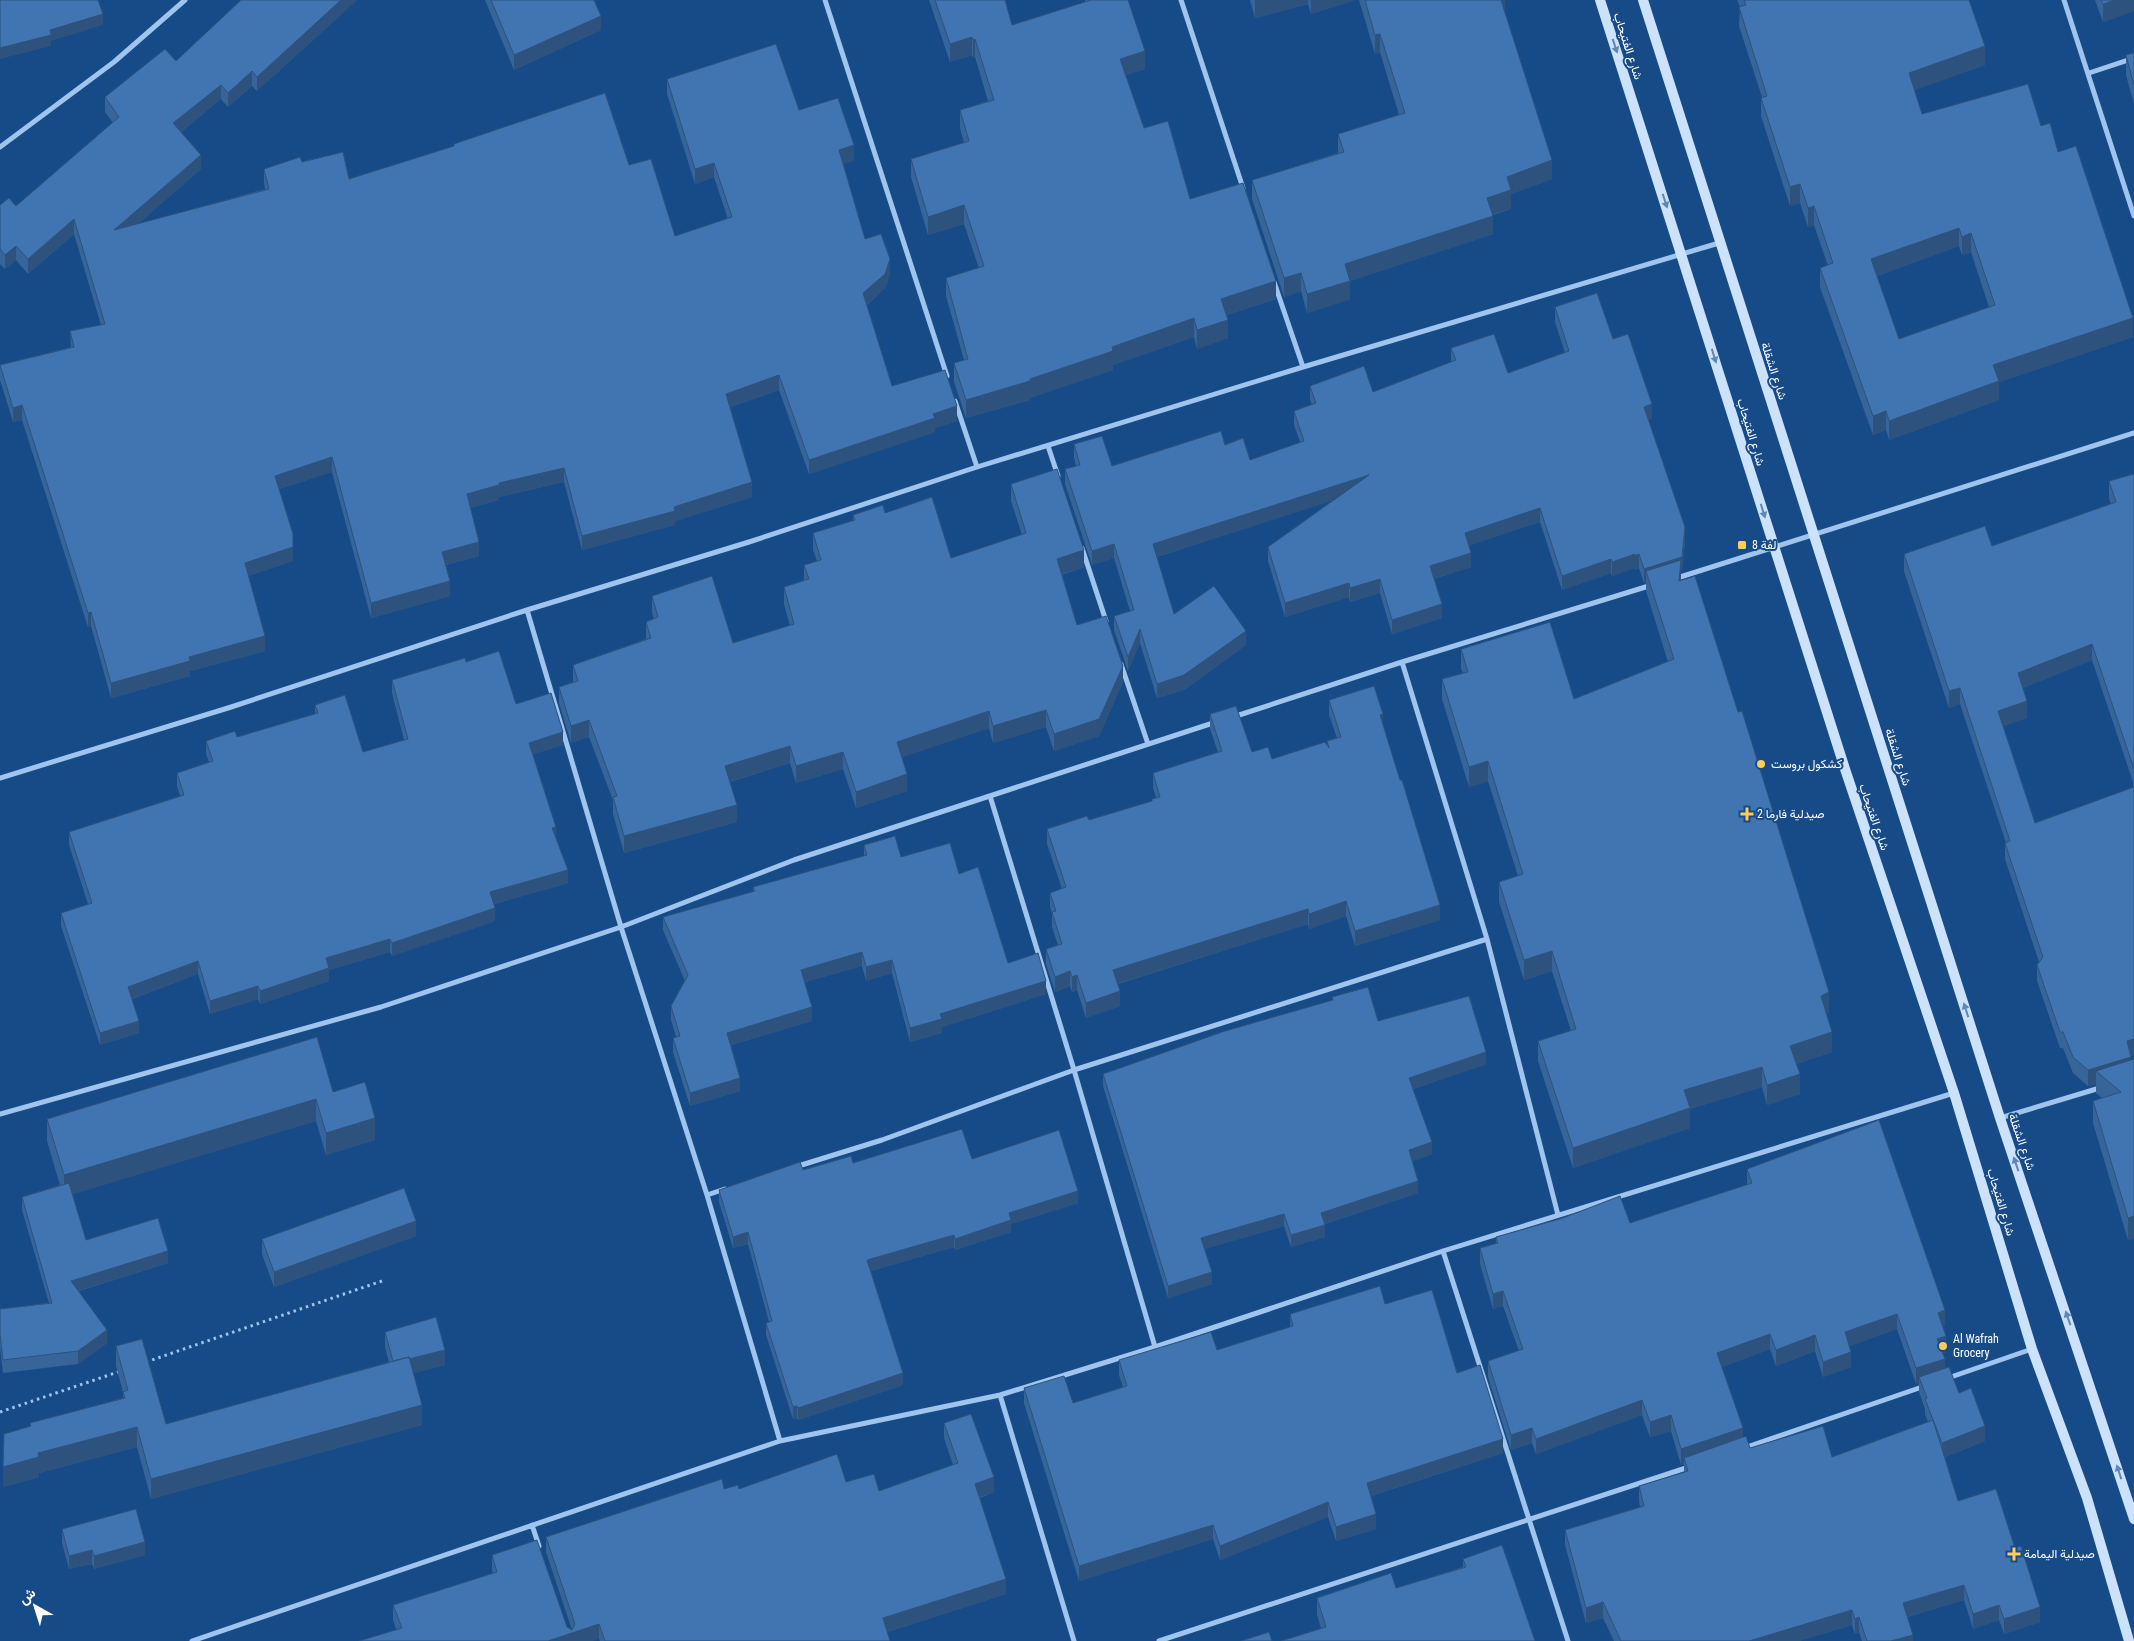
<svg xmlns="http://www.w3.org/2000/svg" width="2134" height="1641" viewBox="0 0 2134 1641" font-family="'Roboto Condensed',Vazirmatn,sans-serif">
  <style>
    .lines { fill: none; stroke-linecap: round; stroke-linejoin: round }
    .path { stroke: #9fc4ee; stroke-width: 3; stroke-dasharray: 2.5 4; stroke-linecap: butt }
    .minor { stroke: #9fc4ee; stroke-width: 5 }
    .secondary { stroke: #cce1fa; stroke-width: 10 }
    .wall { fill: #376599; fill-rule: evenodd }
    .shaded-wall { fill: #2d527d }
    .building { fill: #4075b2; stroke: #2d527d; fill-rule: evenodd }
    .oneway { fill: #5f87b6 }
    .poi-dot { fill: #ffcc5c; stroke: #174b88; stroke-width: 2 }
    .labels { text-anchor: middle; stroke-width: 4; stroke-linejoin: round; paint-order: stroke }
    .street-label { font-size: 12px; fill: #fff; stroke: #174b88 }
    .poi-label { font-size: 12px; fill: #fff; stroke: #174b88; text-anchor: start }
  </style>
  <rect width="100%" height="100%" fill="#174b88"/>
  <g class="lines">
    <path class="path" d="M146 1362 382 1281
      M0 1412 121 1371"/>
    <path class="minor" d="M825 0 947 376
      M1181 0 1243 188
      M2064 0 2134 216
      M2089 73 2134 58
      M0 147 114 62 185 0
      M1274 282 1303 367
      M955 401 977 467
      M1048 446 1058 476
      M1082 548 1106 621
      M1677 578 2134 433
      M527 610 621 927 707 1195 780 1441
      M1402 662 1487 939 1558 1215
      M1121 664 1148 744
      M1233 717 1402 662 1652 585
      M0 778 228 708 527 610 749 542 977 467 1303 367 1719 243
      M990 796 1074 1070 1155 1347
      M0 1114 381 1007 621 927 794 860 1216 722
      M2000 1118 2103 1087
      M795 1167 882 1140 1074 1070 1487 939
      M707 1195 725 1189
      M1443 1251 1568 1641
      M1948 1378 2032 1349
      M1000 1395 1074 1641
      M1744 1448 1925 1386
      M532 1525 539 1546
      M192 1641 780 1441 1000 1395 1155 1347 1443 1251 1954 1093
      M1159 1641 1689 1467"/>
    <path class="secondary" d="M1600 0 1845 769 1954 1093 2032 1349 2087 1498 2129 1641
      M1643 0 2000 1118 2134 1519"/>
  </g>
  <path class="wall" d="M357 0 257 91 252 86 228 107 221 99 181 132 201 169 138 224 265 189 264 183V169L302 162 349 179 454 146V144L629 165 675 236 728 219 714 177 695 184 667 94V79L799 110 854 160 843 164 865 239 890 274 885 288 867 305 892 386 957 421 935 428V432L809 474 779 390 730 407 752 497 675 521V525L582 550 564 482 499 497V500L470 508 479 556 446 565 450 596 371 618 332 472 279 489 293 561 248 576 265 651 190 671V676L111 698 91 626 88 627 22 420 13 422 0 380V365L71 347 70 331 101 325 74 234 28 274 16 260 5 269 0 264V205L16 206 113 123 105 112V97L176 61Z
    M485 0H594L601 30 514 70Z
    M929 0H1005L1012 25 1085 2V0H1128L1145 69 1126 75 1144 128 1190 199 1276 299 1227 315 1228 338 1197 349 1194 337 1113 365V370L1030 398V400L966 418 954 382V363L964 360 946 296V278L979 268 964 224 928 235 911 177V159L964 143 960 128V110L988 101 975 57 973 58 972 55 950 62Z
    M1250 0H1355L1311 14 1308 4 1255 18Z
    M1359 0H1505V13L1552 179 1511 194V209L1493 215V234L1350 281V299L1307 313 1301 291 1284 297 1252 199V180L1338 153V134L1399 115 1380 52 1375 54Z
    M1737 0H1969L1985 65 1914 90 1922 114 2041 126 2058 152 2133 337 1999 382V400L1889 440 1886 430 1873 435 1820 287V268L1828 266 1814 225 1808 227 1800 203 1790 206 1761 116V98L1762 97 1739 26 1740 7ZM1959 246 1962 255 1971 252 1989 307 1899 339 1877 276Z
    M2095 0H2134V11L2103 22Z
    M2134 53V104L2126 75V55Z
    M1555 307 1613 339 1652 418 1648 420 1685 541 1682 571H1681V581L1829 1012 1826 1014 1832 1052 1796 1064 1800 1094 1767 1105 1762 1087 1690 1109V1128L1573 1168 1538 1061V1041L1571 1031 1552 971 1524 980 1499 902V882L1518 876 1488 781 1469 787 1442 699V679L1463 673 1461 669V649L1574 699 1668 662 1646 591V582L1644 583 1639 568 1635 570V568L1612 576 1611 573 1562 590 1540 522 1469 545 1471 567 1434 579 1442 618 1392 634 1380 593 1350 602 1349 597 1285 617 1268 561V547L1333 500 1157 557 1174 614 1246 645 1184 690 1157 698 1140 643 1128 671 1114 630V616L1130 611 1114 558 1092 565 1065 484V469L1076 466 1074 458V444L1112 466 1225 445 1250 460 1300 442 1294 425V411L1312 405 1310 400V386L1373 392 1451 362V348L1508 373 1565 353 1555 322Z
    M2134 474V1055L2131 1056 2128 1240 2093 1123V1101L2102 1098 2096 1093V1084L2088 1086 2073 1073 2063 1048H2060L2037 981V965L2039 962 2005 859V843H2006L1960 704 1949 708 1904 571V554L1992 546 2111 504 2109 498V481ZM2092 660 2133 782V788L2035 823 2003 726 2027 718 2023 688Z
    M1011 484 1084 567 1062 575 1077 625 1123 682 1099 736 1054 751 1046 727 993 743 989 728 902 757 907 791 856 808 843 769 796 783 790 763 730 782 737 822 624 853 613 814V800L589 737 571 743 559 703V687L573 682V665L646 639V622L654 619 652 613V596L733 643 790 626 784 604V587L804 580V565L817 561 813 550V533L853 521V515L885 513 951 558 1022 535 1011 501Z
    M466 662 563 745 533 754 568 883 494 904 495 921 392 956 390 952 329 970V981L260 1004 258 999 210 1014 198 974 132 999 139 1033 100 1045 61 926V913L88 904 69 845V832L180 796 177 786V773L209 762 206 754V741L237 737 315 714V705L363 752 404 740 392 693V680Z
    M1329 700 1383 726 1440 920 1355 946 1346 916 1309 929 1308 924 1118 984 1120 1006 1086 1018 1077 990 1072 992 1070 986 1055 992 1046 964V949L1058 945 1052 927V914L1050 907V893L1062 889 1047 844V829L1089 820 1152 801V799L1156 798 1153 788V773L1218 752 1210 729V714L1252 752 1272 759 1327 745V741L1337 738 1329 715Z
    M864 845 901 857 959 874 1008 963 1046 994 942 1027V1033L910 1042 892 973 866 981 862 966 805 982 812 1021 731 1045 740 1091 690 1106 673 1052V1038L676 1037 671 1020V1006L685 981 663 930V917L753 892V887L864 856Z
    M1332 997 1378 1021 1486 1064 1413 1089 1432 1154 1412 1161 1418 1193 1325 1224V1237L1291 1247 1284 1226 1204 1249 1212 1284 1168 1298 1103 1086V1074L1332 1000Z
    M333 1092 375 1140 326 1155 316 1121 72 1194 86 1240 168 1263 79 1291 107 1343 78 1364 3 1373 0 1347V1309L49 1303 22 1210V1197L60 1185 47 1141V1119Z
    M972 1159 1078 1203 1011 1224V1232L955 1250 954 1247 871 1271 903 1385 798 1420 797 1418 793 1419 766 1335V1323L769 1322 748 1244 733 1248 719 1202V1190L803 1170 853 1163Z
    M1747 1169 1945 1326H1943L1946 1352 1943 1353 1945 1368 1959 1393 1985 1441 1945 1457 1958 1501 2015 1548 2040 1622 2004 1634 1999 1620 1973 1629 1964 1600 1907 1617 1913 1641H1862L1859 1632 1855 1634 1852 1625 1799 1641H1614L1603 1618 1586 1623 1565 1545V1530L1640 1507 1639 1501V1486L1684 1473V1464L1681 1465 1671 1431 1650 1437 1642 1415 1536 1454 1532 1443 1511 1450 1488 1377V1361L1519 1351 1503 1306 1493 1309 1480 1264V1248L1496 1243V1237L1630 1223 1747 1185ZM1897 1329 1916 1384 1919 1383V1392L1925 1409V1414L1928 1422 1832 1457 1750 1448 1743 1437 1722 1367 1770 1349 1776 1366 1815 1351 1823 1377 1851 1367 1849 1346Z
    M416 1236 274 1287 262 1254V1239Z
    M1385 1304 1457 1373 1503 1453 1371 1496 1376 1529 1336 1541 1328 1517 1220 1560 1213 1539 1079 1581 1024 1403V1388L1073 1403 1123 1387 1119 1375V1360L1217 1350 1290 1327V1314Z
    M385 1332 445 1365 413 1373 422 1425 151 1499 137 1447 39 1473V1477L3 1487 30 1426V1423L123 1398V1392L116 1366V1346L166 1424 389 1362 385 1347Z
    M944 1423 994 1492 980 1498 1006 1594 887 1632 890 1641H600L599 1639 396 1629 393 1620V1605L493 1574 492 1570V1555L567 1627 572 1630 546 1552V1537L724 1489H739L846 1482 879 1491 953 1465 944 1438Z
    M62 1529 145 1555 94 1569 92 1564 69 1569 62 1543Z
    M1463 1559 1535 1641 1321 1628 1317 1615V1598L1396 1588 1463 1567Z"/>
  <path class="shaded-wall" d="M341 0H357L257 91V77Z
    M1255 0H1308V4L1255 18Z
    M1311 0H1355L1311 14Z
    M1500 0H1505V13Z
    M2115 0H2134V11L2103 22V4Z
    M103 14V25L51 41V46L0 59V48L50 30Z
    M601 16V30L514 70V55Z
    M1380 34V52L1375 54V35Z
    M972 37V55L950 62V44Z
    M975 39V57L973 58V40Z
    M1985 46V65L1909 92V73Z
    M1145 51V69L1120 77V59Z
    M252 71V86L228 107V93Z
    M221 85V99L173 138V123Z
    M854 145V160L839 165V150Z
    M201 155V169L114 245V230Z
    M1552 160V179L1511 194V209L1487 216V198L1507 177Z
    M714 163V177L695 184V169Z
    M1800 184V203L1790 206V187Z
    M964 205V224L928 235V217Z
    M1814 206V225L1808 227V208Z
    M1493 216V234L1345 283V264Z
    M74 219V234L28 274V259Z
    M1959 228V246L1871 278V259Z
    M1971 233V252L1962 255V237Z
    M16 246V260L5 269V255Z
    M890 259V274L885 288 863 308V293Z
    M1301 273V291L1284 297V278Z
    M1276 281V299L1221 317V299Z
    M1350 281V299L1307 313V294Z
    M1194 318V337L1113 365V370L1030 398V400L966 418V400L1030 379 1112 347Z
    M2133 318V337L1999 382V400L1889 440V421L1993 365Z
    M1228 320V338L1197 349V330Z
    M779 375V390L726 408V394Z
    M1652 404V418L1644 421V407Z
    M22 405V420L13 422V408Z
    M957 406V421L935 428V432L809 474V460L933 414Z
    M1886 411V430L1873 435V416Z
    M332 457V472L275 490V476Z
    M564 468V482L499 497V500L467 509V494L499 483Z
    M1369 475V489L1153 558V544Z
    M752 482V497L675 521V525L582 550V536Z
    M1540 508V522L1465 547V533Z
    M1685 527V541L1682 571H1681L1679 601 1646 571V582L1644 583V569Z
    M479 542V556L442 566V552Z
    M1114 544V558L1092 565V551Z
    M293 547V561L245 577V563Z
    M1084 550V567L1057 576V559Z
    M1471 553V567L1430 580V566Z
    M1635 554V568L1612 576V562Z
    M1639 554V568L1635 570V556Z
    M1611 559V573L1562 590V576Z
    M1380 579V593L1350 602V588Z
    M450 581V596L371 618V603Z
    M1349 583V597L1285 617V603Z
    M1442 604V618L1392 634V620Z
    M91 612V626L88 627V613Z
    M1140 629V643L1128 671V657Z
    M1246 631V645L1184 690 1157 698V684Z
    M265 636V651L190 671V676L111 698V683L189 657Z
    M2092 644V660L2018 690V673Z
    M1123 666V682L1099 736 1054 751V734Z
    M1960 688V704L1949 708V691Z
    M2027 701V718L1998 728V711Z
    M1046 710V727L993 743V726Z
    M989 711V728L897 759V742Z
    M1383 714V729L1380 715Z
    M589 720V737L571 743V726Z
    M563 732V745L529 756V743Z
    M790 746V763L725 783V766Z
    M843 752V769L796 783V766Z
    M1488 761V781L1469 787V767Z
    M907 774V791L856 808V792Z
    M737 805V822L624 853V836Z
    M556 827V839L552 828Z
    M568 870V883L490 905V892Z
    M1346 901V916L1309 929V914Z
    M1440 905V920L1355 946V931Z
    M495 908V921L392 956V943Z
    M1308 909V924L1113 985V970Z
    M390 939V952L329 970V981L260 1004V991L326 958Z
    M1552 951V971L1524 980V960Z
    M862 952V966L801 983V970Z
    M892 960V973L866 981V967Z
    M198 961V974L128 1000V987Z
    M1070 971V986L1055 992V977Z
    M1077 975V990L1072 992V977Z
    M1046 981V994L942 1027V1033L910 1042V1028L940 1014Z
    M258 986V999L210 1014V1001Z
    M1120 991V1006L1086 1018V1003Z
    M1829 992V1012L1821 1016V996Z
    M812 1007V1021L727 1046V1033Z
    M139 1021V1033L100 1045V1033Z
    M1832 1032V1052L1790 1066V1046Z
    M2134 1039V1055L2127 1057V1041Z
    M1486 1052V1064L1409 1090V1078Z
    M2131 1057V1073L2096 1071V1084L2088 1086V1070Z
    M1762 1067V1087L1690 1109V1128L1573 1168V1148L1684 1090Z
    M1800 1074V1094L1767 1105V1085Z
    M740 1078V1091L690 1106V1093Z
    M316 1099V1121L64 1197V1175Z
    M375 1118V1140L326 1155V1133Z
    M1432 1142V1154L1409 1163V1150Z
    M1418 1181V1193L1321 1225V1213Z
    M1078 1191V1203L1011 1224V1232L955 1250V1239L1009 1213Z
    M1284 1214V1226L1201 1250V1238Z
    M2134 1216V1239L2128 1240V1218Z
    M416 1221V1236L274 1287V1272Z
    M1325 1225V1237L1291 1247V1235Z
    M748 1232V1244L733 1248V1237Z
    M954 1235V1247L867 1272V1260Z
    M168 1251V1263L71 1293V1281Z
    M1212 1272V1284L1168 1298V1286Z
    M1503 1291V1306L1493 1309V1294Z
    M1945 1310V1326L1938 1328V1313Z
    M1897 1314V1329L1845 1348V1332Z
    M107 1330V1343L78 1364V1351Z
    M1770 1334V1349L1717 1369V1353Z
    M1815 1335V1351L1776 1366V1350Z
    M1946 1336V1352L1937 1355V1339Z
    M445 1350V1365L393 1379V1363Z
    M1851 1352V1367L1823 1377V1362Z
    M1945 1359V1374L1919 1377V1383L1916 1384V1368Z
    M903 1373V1385L798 1420V1408Z
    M1642 1400V1415L1536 1454V1439Z
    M422 1405V1425L151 1499V1479Z
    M797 1406V1418L793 1419V1407Z
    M1671 1415V1431L1650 1437V1422Z
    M1985 1426V1441L1942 1458V1443Z
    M137 1427V1447L39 1473V1477L3 1487V1467L38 1453Z
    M1532 1428V1443L1511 1450V1435Z
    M1743 1428V1443L1684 1458V1464L1681 1465V1449Z
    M1503 1439V1453L1367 1497V1483Z
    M994 1477V1492L975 1499V1484Z
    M1328 1502V1517L1220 1560V1546Z
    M1376 1514V1529L1336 1541V1527Z
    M1213 1525V1539L1079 1581V1566Z
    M145 1542V1555L94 1569V1556Z
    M92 1550V1564L69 1569V1556Z
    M1006 1579V1594L883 1633V1618Z
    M1964 1585V1600L1903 1618V1603Z
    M1603 1602V1618L1586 1623V1608Z
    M1999 1605V1620L1973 1629V1614Z
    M2040 1607V1622L2004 1634V1619Z
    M1852 1610V1625L1799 1641H1749Z
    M1859 1617V1632L1855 1634V1619Z
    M599 1624V1639L593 1641H548Z
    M1913 1635V1641H1891Z"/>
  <path class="building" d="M0 0H98L103 14 50 30 51 35 0 48Z
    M241 0H341L257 77 252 71 228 93 221 85 173 123 201 155 114 230 269 189 264 169 300 157 302 162 343 152 349 179 454 146V144L605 93 629 165 651 159 675 236 732 217 714 163 695 169 667 79 776 44 799 110 838 98 854 145 839 150 865 239 881 234 890 259 885 274 863 293 892 386 945 370 957 406 933 414 935 418 809 460 779 375 726 394 752 482 674 507 675 511 582 536 564 468 499 483V485L467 494 479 542 442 552 450 581 371 603 332 457 275 476 293 534V547L245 563 265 636 189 657 190 661 111 683 91 612 88 613 22 405 13 408 0 365 74 347 70 331 105 324 74 219 28 259 16 246 5 255 0 249V205L9 198 16 206 119 117 105 97 165 49 176 61Z
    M491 0H594L601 16 514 55Z
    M935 0H1005L1012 25 1091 0H1128L1145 51 1120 59 1144 128 1168 121 1190 199 1243 183 1276 281 1221 299 1228 320 1197 330 1194 318 1112 347 1113 351 1030 379V381L966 400 954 363 968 359 946 278 984 266 964 205 928 217 911 159 969 141 960 110 994 100 975 39 973 40 972 37 950 44Z
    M1365 0H1501L1552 160 1507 177 1511 190 1487 198 1493 216 1345 264 1350 281 1307 294 1301 273 1284 278 1252 180 1344 152 1338 134 1405 113 1380 34 1375 35Z
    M1744 0H1969L1985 46 1909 73 1922 114 2028 84 2041 126 2050 123 2058 152 2076 146 2133 318 1993 365 1999 381 1889 421 1886 411 1873 416 1820 268 1833 263 1814 206 1808 208 1800 184 1790 187 1761 98 1767 96 1739 7 1746 5ZM1959 228 1962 237 1971 233 1995 305 1899 339 1871 259Z
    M2101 0H2115L2103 4Z
    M2134 53V85L2126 55Z
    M1597 293 1613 339 1628 334 1652 404 1644 407 1685 527 1682 557 1644 569 1639 554 1635 556V554L1612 562 1611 559 1562 576 1540 508 1465 533 1471 553 1430 566 1442 604 1392 620 1380 579 1350 588 1349 583 1285 603 1268 547 1369 475 1153 544 1174 614 1214 586 1246 631 1184 675 1157 684 1140 629 1128 657 1114 616 1134 610 1114 544 1092 551 1065 469 1080 465 1074 444 1102 436 1112 466 1221 431 1225 445 1243 438 1250 460 1304 441 1294 411 1316 403 1310 386 1364 366 1373 392 1456 360 1451 348 1494 334 1508 373 1569 351 1555 307Z
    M1057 469 1084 550 1057 559 1077 625 1106 616 1123 666 1099 719 1054 734 1046 710 993 726 989 711 897 742 907 774 856 792 843 752 796 766 790 746 725 766 737 805 624 836 613 797 617 796 589 720 571 726 559 687 578 681 573 665 651 638 646 622 658 617 652 596 712 576 733 643 794 624 784 587 809 579 804 565 821 560 813 533 855 520 853 515 883 505 885 513 932 497 951 558 1026 533 1011 484Z
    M2134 474V769L2092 644 2018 673 2027 701 1998 711 2035 823 2134 787V1039L2127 1041 2131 1057 2088 1070 2073 1057 2063 1032H2060L2037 965 2043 957 2005 843 2010 841 1960 688 1949 691 1904 554 1985 526 1992 546 2116 502 2109 481Z
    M1681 560 1679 581 1695 576 1738 712 1742 711 1829 992 1821 996 1832 1032 1790 1046 1800 1074 1767 1085 1762 1067 1684 1090 1690 1108 1573 1148 1538 1041 1576 1029 1552 951 1524 960 1499 882 1523 874 1488 761 1469 767 1442 679 1468 672 1461 649 1550 622 1574 699 1674 659 1646 571Z
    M499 651 516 704 551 693 563 732 529 743 556 827 552 828 568 870 490 892 495 908 392 943 390 939 326 958 329 968 260 991 258 986 210 1001 198 961 128 987 139 1021 100 1033 61 913 92 903 69 832 184 795 177 773 213 761 206 741 235 731 237 737 318 713 315 705 345 695 363 752 408 739 392 680 465 658 466 662Z
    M1374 686 1383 714 1380 715 1400 780H1402L1440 905 1355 931 1346 901 1309 914 1308 909 1113 970 1120 991 1086 1003 1077 975 1072 977 1070 971 1055 977 1046 949 1062 944 1052 912 1056 911 1050 893 1066 887 1047 829 1087 816 1089 820 1152 801V799L1160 797 1153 773 1222 751 1210 714 1236 706 1252 752 1268 747 1272 759 1325 742 1329 748 1327 741 1341 737 1329 700Z
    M895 836 901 857 950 843 959 874 978 867 1008 963 1038 953 1046 981 940 1014 942 1019 910 1028 892 960 866 967 862 952 801 970 812 1007 727 1033 740 1078 690 1093 673 1038 680 1036 671 1006 688 975 663 917 755 891 753 887 867 855 864 845Z
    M1368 987 1378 1021 1469 996 1486 1052 1409 1078 1432 1142 1409 1150 1418 1181 1321 1213 1325 1225 1291 1235 1284 1214 1201 1238 1212 1272 1168 1286 1103 1074 1225 1031 1333 1000 1332 997Z
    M317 1037 333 1092 365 1082 375 1118 326 1133 316 1099 64 1175 47 1119Z
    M2134 1059V1216L2128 1218 2093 1101 2121 1092 2096 1071Z
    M1879 1120 1945 1310 1938 1313 1946 1336 1937 1339 1945 1359 1916 1368 1897 1314 1845 1332 1851 1352 1823 1362 1815 1335 1776 1350 1770 1334 1717 1353 1743 1428 1681 1449 1671 1415 1650 1422 1642 1400 1536 1439 1532 1428 1511 1435 1488 1361 1523 1349 1503 1291 1493 1294 1480 1248 1498 1243 1496 1237 1563 1218 1620 1196 1630 1223 1752 1183 1747 1169Z
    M962 1129 972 1159 1059 1130 1078 1191 1009 1213 1011 1220 955 1239 954 1235 867 1260 903 1373 798 1408 797 1406 793 1407 766 1323 772 1321 748 1232 733 1237 719 1190 800 1162 803 1170 851 1156 853 1163Z
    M69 1183 86 1240 158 1218 168 1251 71 1281 107 1330 78 1351 3 1360 0 1334V1309L52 1303 22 1197Z
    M404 1188 416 1221 274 1272 262 1239Z
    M1380 1286 1385 1304 1432 1290 1457 1373 1480 1365 1503 1439 1367 1483 1376 1514 1336 1527 1328 1502 1220 1546 1213 1525 1079 1566 1024 1388 1064 1376 1073 1403 1127 1386 1119 1360 1211 1332 1217 1350 1293 1326 1290 1314Z
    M436 1317 445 1350 409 1359V1357L393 1361 385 1332Z
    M142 1339 166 1424 409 1357 422 1405 151 1479 137 1427 38 1453 39 1457 3 1467 4 1434 31 1426 30 1423 125 1398 123 1392 128 1390 116 1346Z
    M1949 1367 1959 1393 1971 1388 1985 1426 1942 1443 1925 1399 1927 1398 1919 1377Z
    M971 1414 994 1477 975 1484 1006 1579 883 1618 890 1641H605L599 1624 548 1641H359L402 1628 393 1605 497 1572 492 1555 537 1540 567 1627 572 1630 575 1624 546 1537 722 1479 724 1489 738 1485 739 1489 837 1454 846 1482 874 1474 879 1491 958 1463 944 1423Z
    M1933 1420 1958 1501 1996 1489 2015 1548 2021 1546 2040 1607 2004 1619 1999 1605 1973 1614 1964 1585 1903 1603 1913 1635 1891 1641H1867L1859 1617 1855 1619 1852 1610 1749 1641H1621L1603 1602 1586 1608 1565 1530 1644 1506 1639 1486 1688 1471 1684 1458 1746 1436 1750 1448 1823 1426 1832 1457Z
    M136 1509 145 1542 94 1556 92 1550 69 1556 62 1529Z
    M1502 1545 1535 1641H1281L1326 1627 1317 1598 1391 1573 1396 1588 1466 1567 1463 1559Z
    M1269 1632 1272 1641H1241Z"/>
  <defs><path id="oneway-solid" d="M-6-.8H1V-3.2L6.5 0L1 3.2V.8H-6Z" transform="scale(1.25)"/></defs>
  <g class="oneway">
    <use href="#oneway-solid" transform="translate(1615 46) rotate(72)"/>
    <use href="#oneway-solid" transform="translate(1665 201) rotate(72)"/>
    <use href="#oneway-solid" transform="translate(1714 356) rotate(73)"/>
    <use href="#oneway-solid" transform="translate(1763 511) rotate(73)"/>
    <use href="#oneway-solid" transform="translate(1966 1010) rotate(-108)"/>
    <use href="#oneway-solid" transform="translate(2016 1164) rotate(-109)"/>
    <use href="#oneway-solid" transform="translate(2068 1318) rotate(-109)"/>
    <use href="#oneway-solid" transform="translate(2119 1472) rotate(-108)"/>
  </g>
  <g class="poi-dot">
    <rect x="1737" y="540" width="10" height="10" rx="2.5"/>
    <circle cx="1761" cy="764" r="5"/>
    <path d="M1744.5 806.5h5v5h5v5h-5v5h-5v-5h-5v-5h5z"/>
    <circle cx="1943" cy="1346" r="5"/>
    <path d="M2011.5 1546.5h5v5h5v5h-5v5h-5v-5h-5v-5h5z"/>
  </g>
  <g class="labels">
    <g class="street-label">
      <text transform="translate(1628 46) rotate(72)" y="4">شارع الفتيحاب</text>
      <text transform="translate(1774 371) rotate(72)" y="4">شارع الشقلة</text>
      <text transform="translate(1751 432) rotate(73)" y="4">شارع الفتيحاب</text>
      <text transform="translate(1898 757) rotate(72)" y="4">شارع الشقلة</text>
      <text transform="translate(1874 817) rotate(71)" y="4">شارع الفتيحاب</text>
      <text transform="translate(2022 1142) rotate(71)" y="4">شارع الشقلة</text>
      <text transform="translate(2001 1202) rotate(73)" y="4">شارع الفتيحاب</text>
    </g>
    <g class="poi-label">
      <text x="1752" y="549">لفة 8</text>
      <text x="1771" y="768">كشكول بروست</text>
      <text x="1757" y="818">صيدلية فارما 2</text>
      <text x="1953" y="1343">Al Wafrah<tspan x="1953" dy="14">Grocery</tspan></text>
      <text x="2024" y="1558">صيدلية اليمامة</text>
    </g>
  </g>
  <g transform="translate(35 1606) rotate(321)" stroke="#174b88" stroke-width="4" paint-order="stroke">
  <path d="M0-4L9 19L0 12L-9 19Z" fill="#ffffff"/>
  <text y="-8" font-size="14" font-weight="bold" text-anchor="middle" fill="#ffffff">ش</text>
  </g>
</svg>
